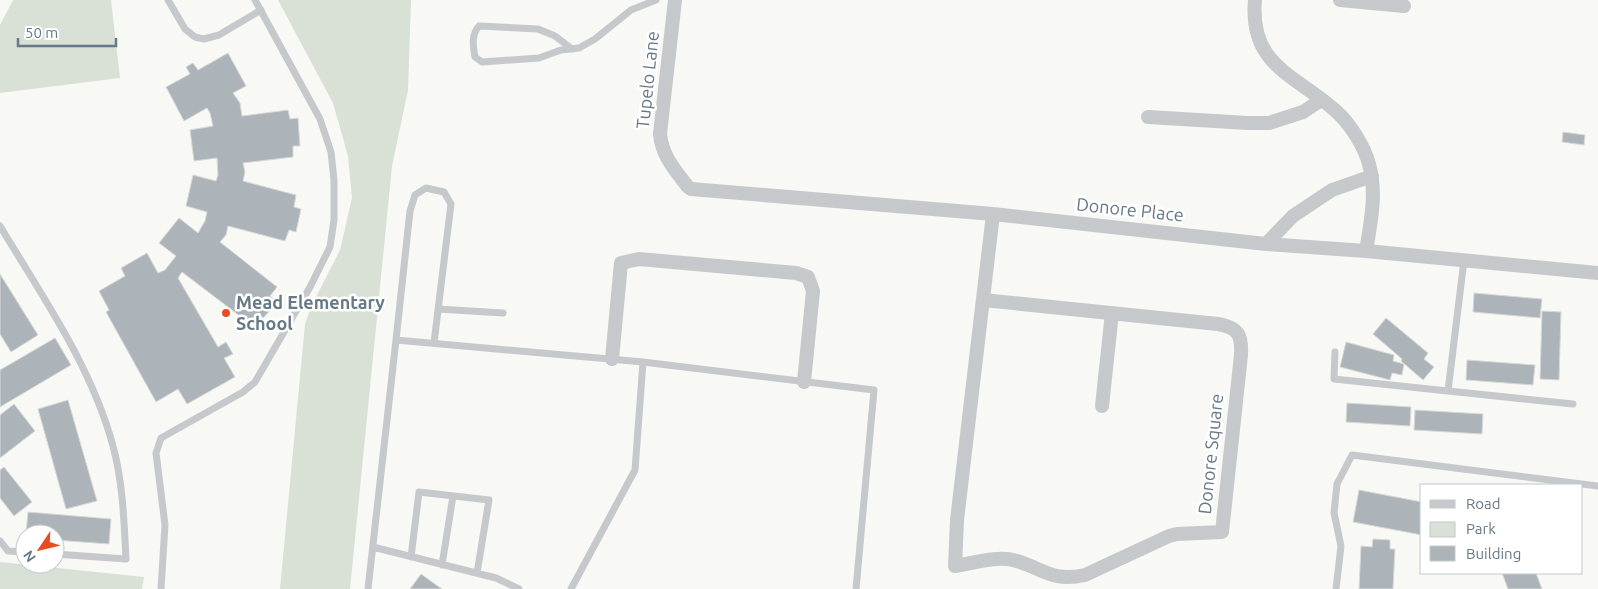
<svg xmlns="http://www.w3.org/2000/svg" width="1598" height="589" viewBox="0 0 1598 589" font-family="Ubuntu,sans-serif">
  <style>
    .green { fill: #d9e0d6 }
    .building { fill: #acb4ba; stroke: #d9d9d7 }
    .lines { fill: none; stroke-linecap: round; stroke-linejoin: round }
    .service { stroke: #c5c9cc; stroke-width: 7 }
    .minor { stroke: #c5c9cc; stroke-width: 14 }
    .poi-dot { fill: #e94b23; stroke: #fff; stroke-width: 2 }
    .labels { text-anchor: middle; stroke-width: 5; stroke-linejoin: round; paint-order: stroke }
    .street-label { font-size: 18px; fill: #667987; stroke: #fff }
    .poi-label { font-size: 18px; font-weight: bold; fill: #667987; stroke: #fff; text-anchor: start }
  </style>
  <rect width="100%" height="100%" fill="#f8f8f5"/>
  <path class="green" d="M13 0H111L120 78 0 93V25Z
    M278 0H411L408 90 392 166 350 589H280L305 324 311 307 340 250 352 198 348 156 333 103Z
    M0 562 144 577 142 589H0Z"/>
  <path class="building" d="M228 53 246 86 233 93 240 103 242 116 288 110 290 119 298 118 300 146H293V157L243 163 245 172 243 181 296 195 294 207 301 209 296 232 289 230 285 241 228 226 226 235 220 242 277 287 270 296 278 302 263 318 258 313 249 323 182 272 178 278 218 347 226 342 233 354 224 358 235 377 187 404 178 389 156 402 106 312 109 310 99 291 125 276 121 268 147 253 158 273 165 270 176 256 159 243 179 218 198 233 205 221 207 212 186 206 193 175 216 181 218 175 217 158 194 161 190 130 213 126 210 113 207 108 184 121 166 87 190 74 186 67 193 63 198 70Z
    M1563 132 1585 135 1584 145 1562 142Z
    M0 274 38 335 11 352 0 334Z
    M1474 293 1542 299 1540 318 1473 312Z
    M1542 311 1561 312 1559 380 1540 379Z
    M1386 318 1428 353 1424 359 1434 367 1423 380 1401 361 1402 359 1373 334Z
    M55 338 71 365 0 407V370Z
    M1346 342 1394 355 1393 361 1404 364 1402 375 1392 373 1390 380 1340 367Z
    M1467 360 1535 365 1533 385 1466 380Z
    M68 400 97 501 66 509 38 409Z
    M1347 403 1411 407 1410 426 1346 422Z
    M14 404 35 431 0 458V415Z
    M1415 410 1483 414 1482 434 1414 430Z
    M4 467 32 502 14 516 0 498V470Z
    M1359 490 1422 502V535L1353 522Z
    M28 512 111 519 109 544 55 540V534H26Z
    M1373 539 1390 540V549H1395L1393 589H1359L1361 546 1372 547Z
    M1502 573H1536L1542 589H1508Z
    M421 574 442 589H410Z"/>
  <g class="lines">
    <path class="service" d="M168 0 185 29 195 37 204 39 219 35 261 10
      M572 49 555 36 538 29 479 26C471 35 473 46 475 57L482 62 539 58 561 50 579 48 595 39 631 10 656 0
      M0 226C42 296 91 365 113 446 123 483 124 521 126 559L55 554
      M438 309 503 313
      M396 340 410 211 415 195 426 188 444 192 451 204 434 343
      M1335 352 1334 379 1448 391 1464 260
      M1448 391 1573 404
      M0 541 8 551 25 552
      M373 547 496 578 519 589
      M411 557 419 492 489 500 477 573
      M442 565 453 496
      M161 589 165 525 156 453 161 438 243 392 255 382 310 287 330 247 334 220V180L331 152 320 119 255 0
      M368 589 396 340 643 362 874 390 856 589
      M571 589 635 470 643 362
      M1336 589 1341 546 1334 513 1337 484 1352 455 1598 486"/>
    <path class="minor" d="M675 0 660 134C662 156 675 170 688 187L691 189 993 214 1266 244 1366 251 1598 273
      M1255 0C1249 67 1297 75 1337 112 1351 125 1364 146 1369 164 1377 193 1371 221 1366 251
      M1340 0 1404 6
      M1148 117 1248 123H1269L1303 112 1321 100
      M1266 244 1293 216 1332 190 1372 176
      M983 300 1218 324C1239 328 1242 335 1241 355L1222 532 1177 534 1169 536 1085 575C1053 582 1045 570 1017 561 998 555 974 563 955 566L957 520 993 214
      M612 359 621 263 639 259 796 273 808 277 813 291 804 382
      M1102 406 1112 313"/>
  </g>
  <circle class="poi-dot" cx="226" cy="313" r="5"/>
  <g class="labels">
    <g class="street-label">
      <text transform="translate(648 80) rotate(-84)" y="6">Tupelo Lane</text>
      <text transform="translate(1130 210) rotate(6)" y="6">Donore Place</text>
      <text transform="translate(1211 454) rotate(-84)" y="6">Donore Square</text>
    </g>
    <g class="poi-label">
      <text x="236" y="309">Mead Elementary<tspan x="236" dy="21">School</tspan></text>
    </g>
  </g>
  <rect x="1420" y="484" width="162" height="90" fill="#ffffff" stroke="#c2c9cf"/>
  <rect x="1430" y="500" width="25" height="8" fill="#c5c9cc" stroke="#c2c9cf"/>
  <text x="1466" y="509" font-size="15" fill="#667987">Road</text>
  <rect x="1430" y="522" width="25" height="15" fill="#d9e0d6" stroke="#c2c9cf"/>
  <text x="1466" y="534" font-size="15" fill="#667987">Park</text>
  <rect x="1430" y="546" width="25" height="15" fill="#acb4ba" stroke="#c2c9cf"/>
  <text x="1466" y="559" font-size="15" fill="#667987">Building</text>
  <g transform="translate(40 549) rotate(235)"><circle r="24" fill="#ffffff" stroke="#c2c9cf"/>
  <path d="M0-4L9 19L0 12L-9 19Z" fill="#e94b23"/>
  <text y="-8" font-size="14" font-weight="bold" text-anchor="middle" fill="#667987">N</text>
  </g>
  <path d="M18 38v8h98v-8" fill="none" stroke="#667987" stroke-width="2.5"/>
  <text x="25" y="38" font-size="15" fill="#667987" stroke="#ffffff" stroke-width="4" paint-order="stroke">50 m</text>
</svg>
